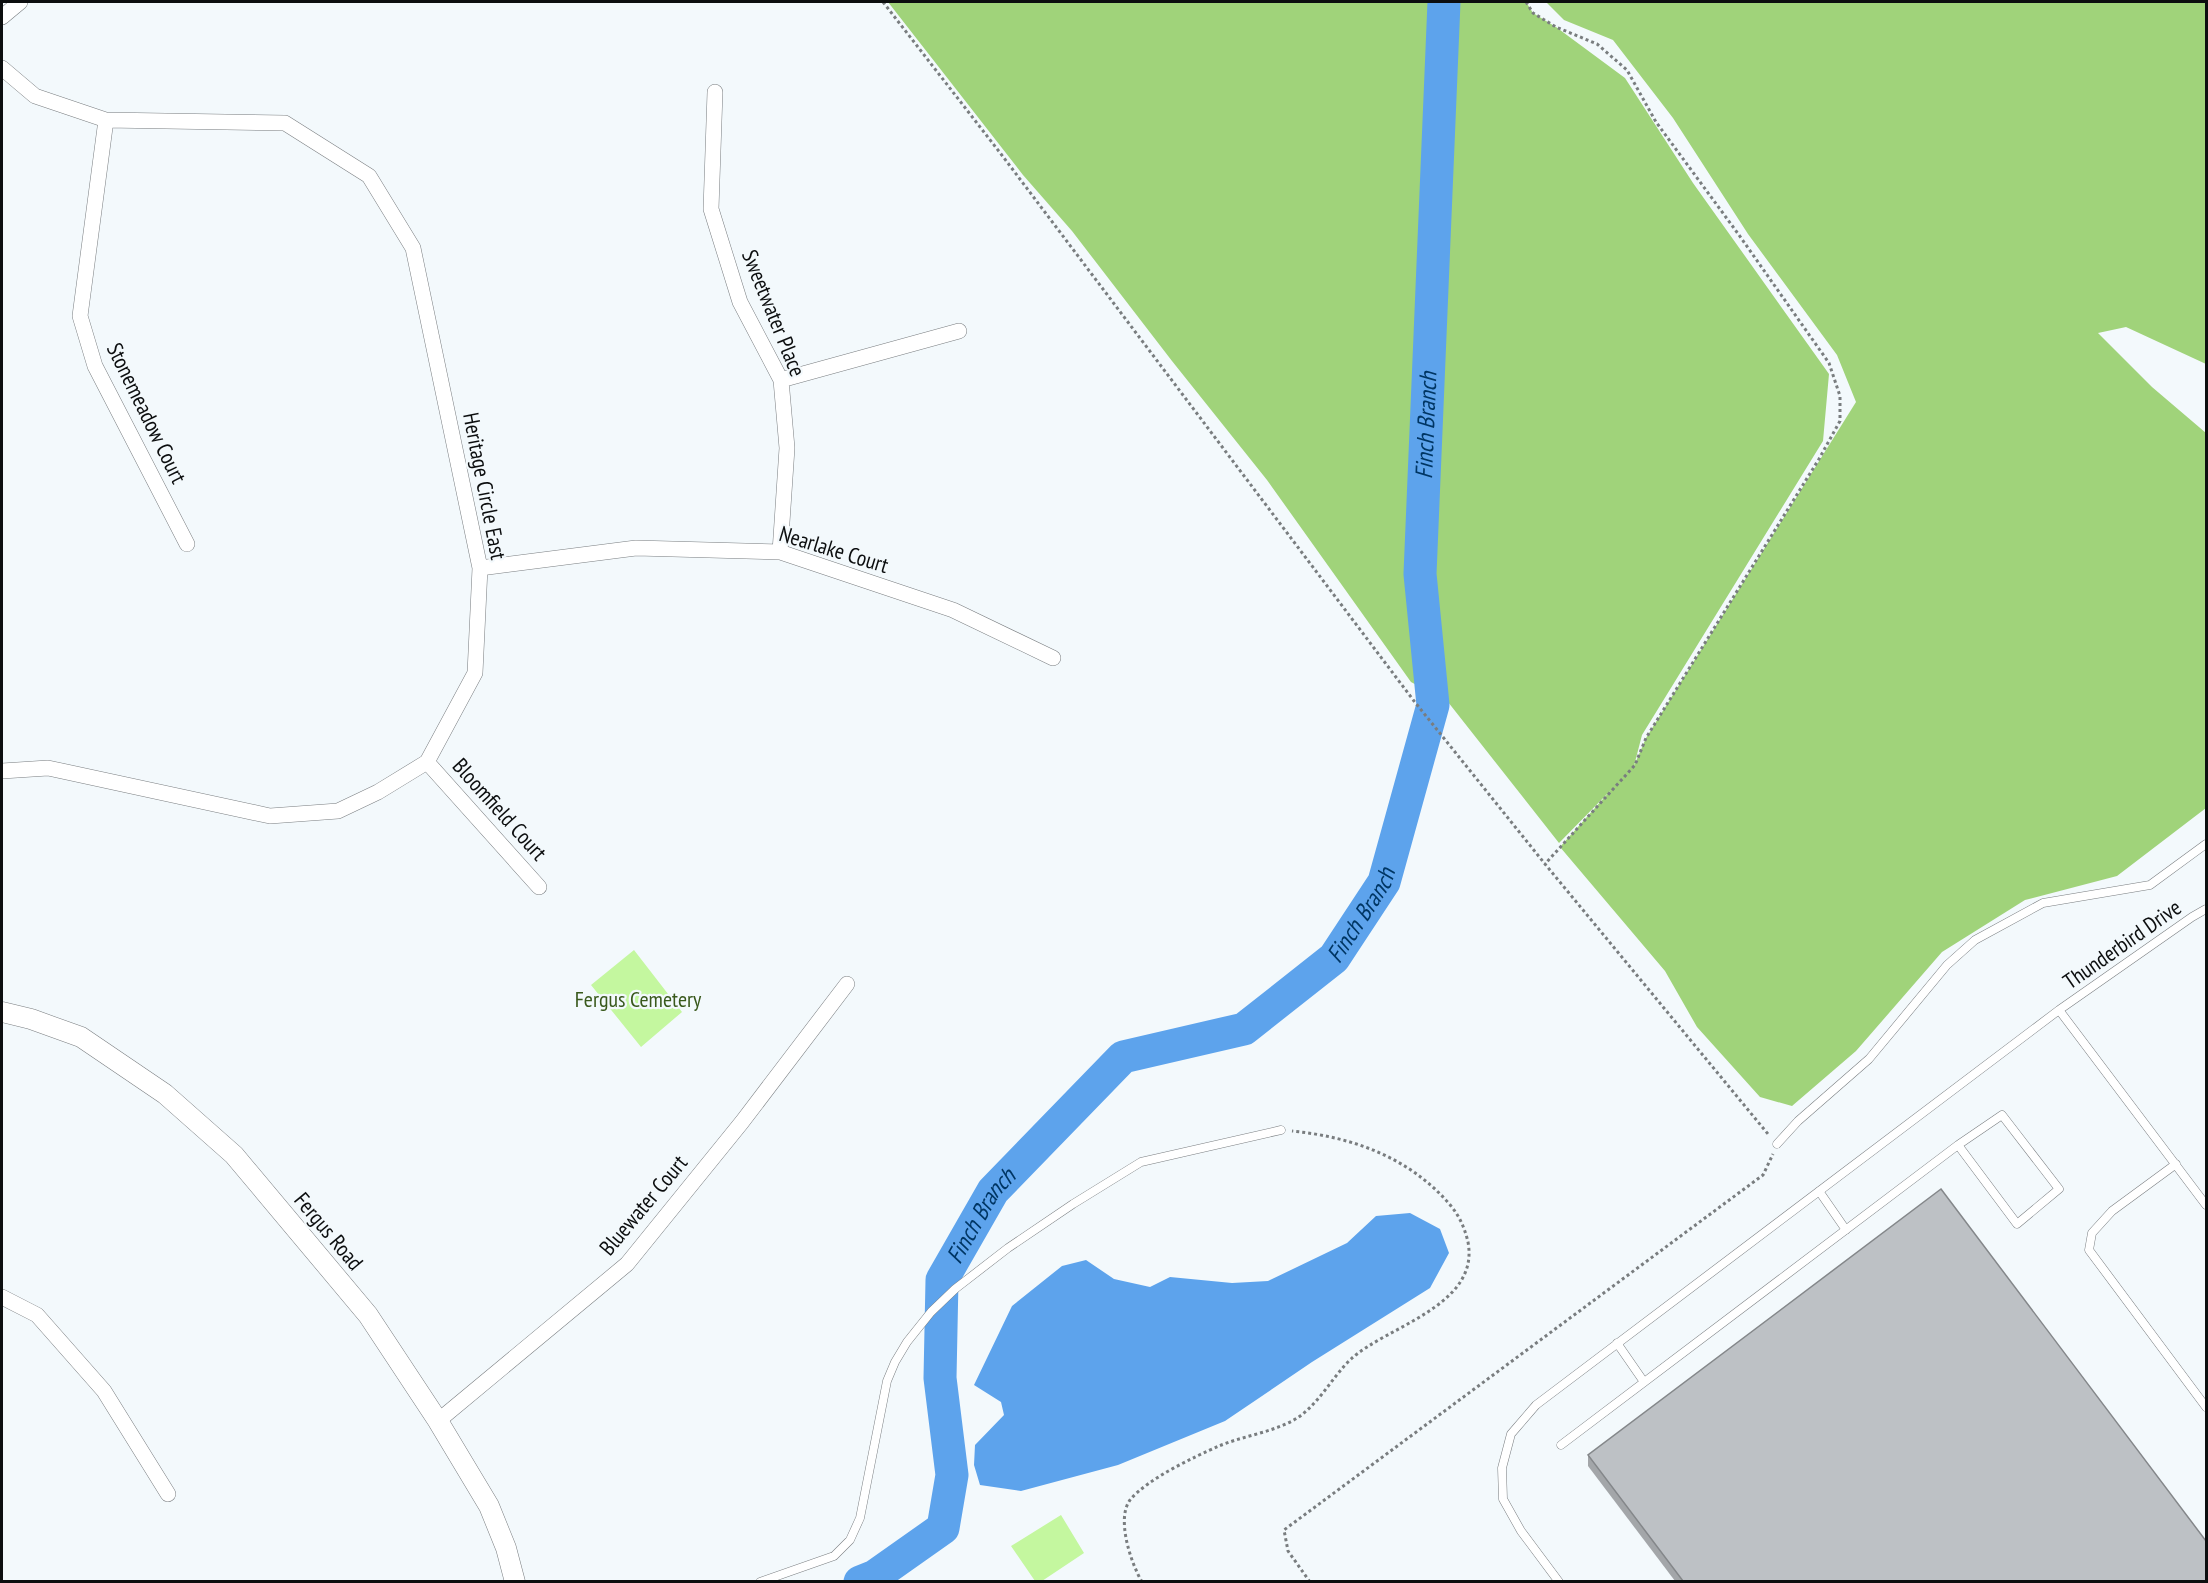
<svg xmlns="http://www.w3.org/2000/svg" width="2208" height="1583" viewBox="0 0 2208 1583" font-family="'PT Sans Narrow',sans-serif">
  <style>
    .green { fill: #c4f79f }
    .forest { fill: #a0d37a }
    .water { fill: #5da3ec }
    .lines { fill: none; stroke-linecap: round; stroke-linejoin: round }
    .river { stroke: #5da3ec; stroke-width: 33 }
    .service-casing { stroke: #7a7e81; stroke-width: 9 }
    .minor-casing { stroke: #7a7e81; stroke-width: 16 }
    .tertiary-casing { stroke: #7a7e81; stroke-width: 21 }
    .path { stroke: #797d7f; stroke-width: 3; stroke-dasharray: 3 3; stroke-linecap: butt }
    .service { stroke: #fff; stroke-width: 8 }
    .minor { stroke: #fff; stroke-width: 15 }
    .tertiary { stroke: #fff; stroke-width: 20 }
    .wall { fill: #a3a6a9 }
    .building { fill: #bdc1c5; stroke: #84878a; stroke-width: 1.5 }
    .labels { text-anchor: middle; stroke-width: 4.5; stroke-linejoin: round; paint-order: stroke }
    .street-label { font-size: 22px; fill: #0c0e0f; stroke: #f3f9fc }
    .park-label { font-size: 22px; fill: #39591c; stroke: #f3f9fc }
    .water-label { font-size: 24px; font-style: italic; fill: #003664; stroke: #f3f9fc }
  </style>
  <rect width="100%" height="100%" fill="#f3f9fc"/>
  <path class="green" d="M634 950 682 1012 641 1047 591 985Z
    M1061 1515 1084 1553 1042 1581H1035L1011 1546Z"/>
  <path class="forest" d="M888 2H1526L1533 13 1556 27 1625 78 1693 183 1829 374 1823 441 1642 735 1634 766 1646 738 1856 402 1837 355 1748 234 1673 118 1613 40 1564 20 1546 2H2206V364L2126 327 2098 333 2152 387 2206 433V808L2117 876 2025 900 1942 952 1856 1051 1792 1106 1760 1097 1697 1027 1665 971 1560 847 1612 789 1559 843 1448 702 1411 682 1267 480 1172 361 1072 231 1023 175Z"/>
  <path class="water" d="M1410 1213 1440 1229 1449 1253 1430 1288 1312 1362 1225 1421 1118 1465 1021 1491 980 1485 974 1465 975 1445 1004 1415 1001 1402 974 1385 1012 1306 1062 1266 1086 1260 1114 1279 1150 1287 1170 1277 1232 1283 1268 1281 1347 1243 1376 1216Z"/>
  <g class="lines">
    <path class="river" id="s1" d="M860 1582 875 1576 943 1528 952 1475 940 1378 942 1280 993 1191 1123 1057 1244 1029 1334 958 1384 882 1433 705 1420 574 1444 2"/>
    <defs>
      <path id="service" d="M2059 1010 2192 917 2206 909
        M1777 1144 1798 1121 1869 1059 1947 965 1975 940 2043 903 2150 885 2206 844
        M2176 1164 2112 1211 2092 1233 2089 1250 2206 1407
        M1819 1191 1846 1230
        M1617 1343 1644 1382
        M1561 1445 1958 1145 2002 1115 2059 1189 2017 1224 1958 1145
        M760 1582 834 1556 850 1540 860 1518 887 1381 895 1362 907 1342 931 1312 955 1289 1008 1248 1073 1204 1141 1162 1281 1130
        M1559 1582 1521 1531 1503 1499 1502 1468 1511 1434 1536 1405 2059 1010 2206 1205"/>
      <path id="minor" d="M2 17 20 2
        M2 68 35 96 106 120 285 123 369 176 413 248 480 568 475 673 427 762 378 792 338 811 270 816 48 768 2 771
        M715 92 711 209 740 302 781 380 787 448 780 552
        M106 120 80 316 95 366 187 544
        M781 380 959 331
        M480 568 636 548 780 552 953 610 1053 658
        M427 762 539 887
        M2 1297 37 1315 104 1391 168 1494
        M438 1421 627 1264 742 1122 847 984"/>
      <path id="tertiary" d="M2 1012 31 1019 81 1037 165 1094 234 1155 368 1315 438 1421 489 1506 506 1548 515 1582"/>
    </defs>
    <use href="#service" class="service-casing"/>
    <use href="#minor" class="minor-casing"/>
    <use href="#tertiary" class="tertiary-casing"/>
    <path class="path" d="M883 2 1001 154 1414 701 1545 864 1768 1134
      M1526 2 1533 13 1556 27 1597 44 1627 70 1656 122 1739 235 1829 363 1840 396V421L1819 459 1646 738 1635 765 1545 864
      M1142 1582C1131 1563 1116 1519 1130 1500 1147 1479 1194 1457 1219 1446 1243 1436 1269 1433 1292 1421 1317 1408 1331 1378 1351 1359 1387 1326 1480 1306 1468 1242 1465 1229 1460 1217 1451 1206 1411 1158 1353 1137 1292 1131
      M1310 1582 1288 1551 1284 1530 1763 1175 1773 1154"/>
    <use href="#service" class="service"/>
    <use href="#minor" class="minor"/>
    <use href="#tertiary" class="tertiary"/>
  </g>
  <path class="wall" d="M1588 1455 2206 1581H1675L1588 1466Z"/>
  <path class="building" d="M1941 1189 2206 1541V1581H1683L1588 1455Z"/>
  <g class="labels">
    <g class="street-label">
      <text transform="translate(774 313) rotate(68)" y="8">Sweetwater Place</text>
      <text transform="translate(147 413) rotate(64)" y="8">Stonemeadow Court</text>
      <text transform="translate(485 486) rotate(79)" y="8">Heritage Circle East</text>
      <text transform="translate(834 549) rotate(17)" y="8">Nearlake Court</text>
      <text transform="translate(500 809) rotate(48)" y="8">Bloomfield Court</text>
      <text transform="translate(2122 944) rotate(-35)" y="8">Thunderbird Drive</text>
      <text transform="translate(643 1205) rotate(-50)" y="8">Bluewater Court</text>
      <text transform="translate(329 1231) rotate(50)" y="8">Fergus Road</text>
    </g>
    <g class="park-label">
      <text x="638" y="1007">Fergus Cemetery</text>
    </g>
    <g class="water-label">
      <text dy="8" stroke="none"><textPath href="#s1" startOffset="1432">Finch Branch</textPath></text>
      <text dy="8" stroke="none"><textPath href="#s1" startOffset="928">Finch Branch</textPath></text>
      <text dy="8" stroke="none"><textPath href="#s1" startOffset="424">Finch Branch</textPath></text>
    </g>
  </g>
  <rect width="2208" height="1583" fill="none" stroke="#0c0e0f" stroke-width="6"/>
</svg>
